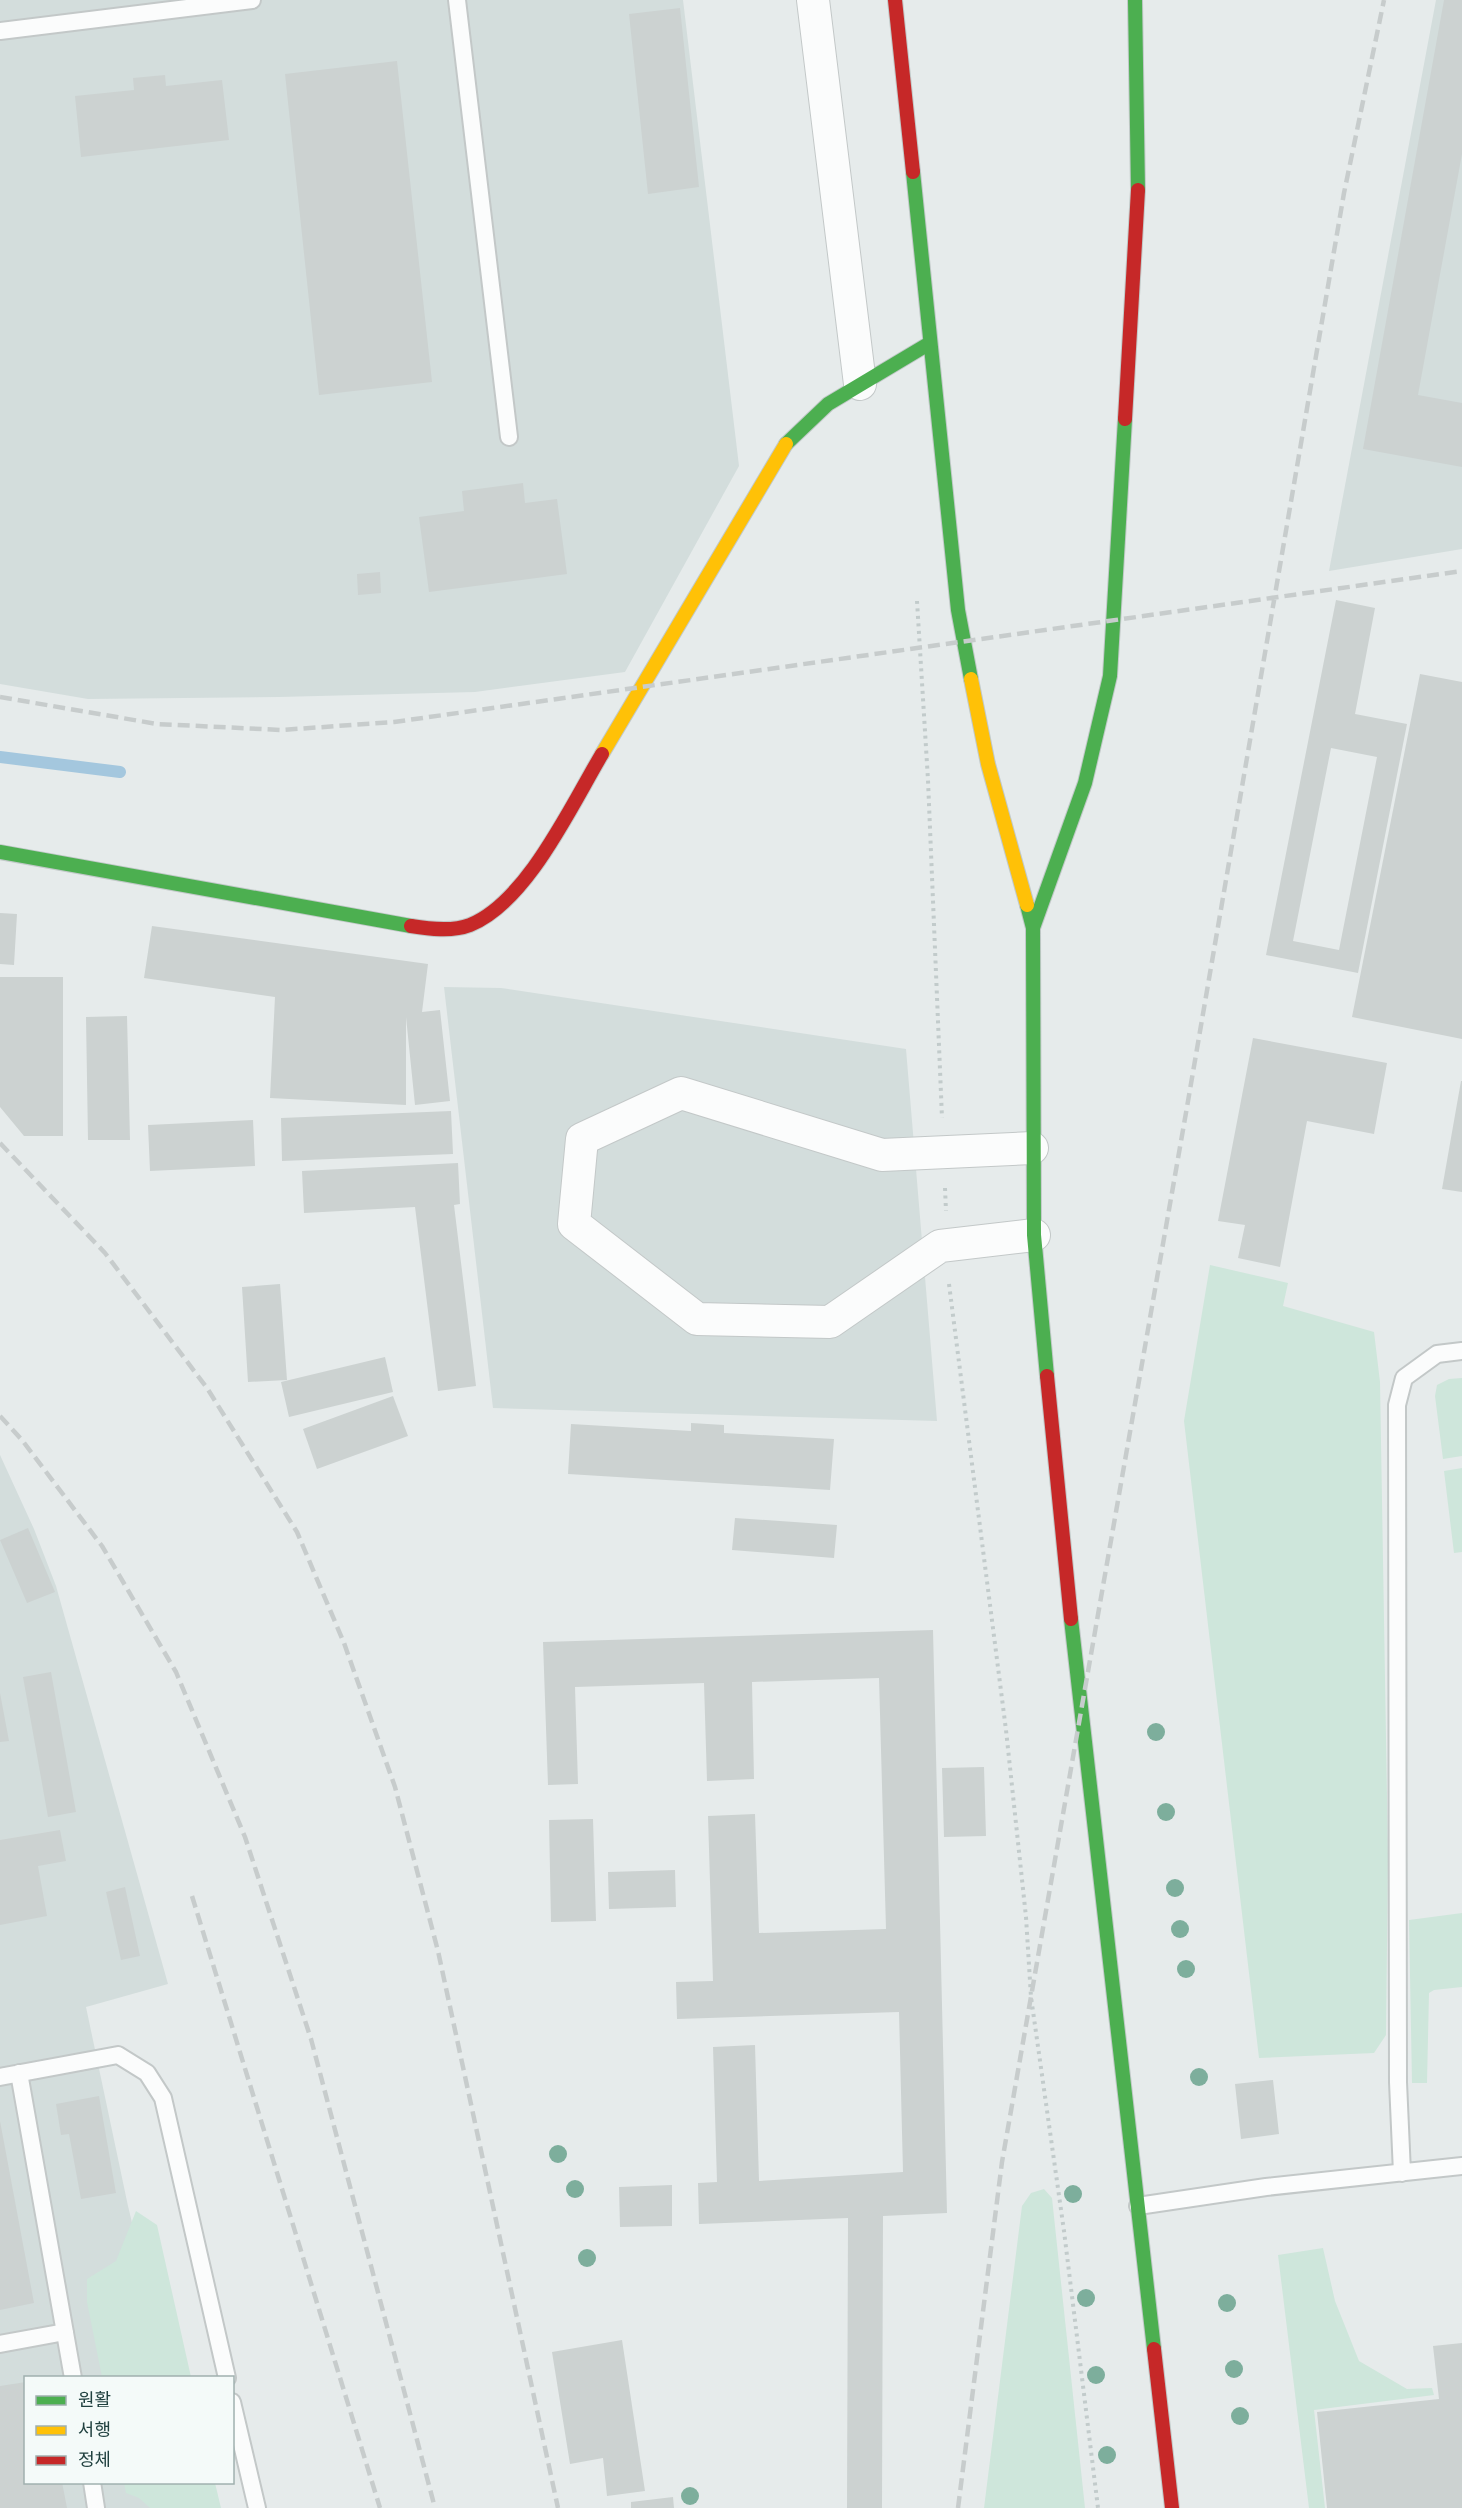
<svg xmlns="http://www.w3.org/2000/svg" width="1462" height="2508" viewBox="0 0 1462 2508" font-family="'Open Sans','Noto Sans KR',sans-serif">
  <style>
    .built { fill: #d3dddc }
    .green { fill: #cee6db }
    .lines { fill: none; stroke-linecap: round; stroke-linejoin: round }
    .stream { stroke: #a4c7de; stroke-width: 12 }
    .building { fill: #ccd2d1; fill-rule: evenodd }
    .lane-casing { stroke: #c3c8c8; stroke-width: 20 }
    .street-casing { stroke: #c3c8c8; stroke-width: 34 }
    .fast-casing { stroke: #c1c9c8; stroke-width: 16 }
    .slow-casing { stroke: #c1c9c8; stroke-width: 16 }
    .jam-casing { stroke: #c1c9c8; stroke-width: 16 }
    .path { stroke: #c2cbcb; stroke-width: 4; stroke-dasharray: 3 4.5; stroke-linecap: butt }
    .lane { stroke: #fbfcfc; stroke-width: 16 }
    .street { stroke: #fbfcfc; stroke-width: 32 }
    .fast { stroke: #4caf50; stroke-width: 14 }
    .slow { stroke: #ffc107; stroke-width: 14 }
    .jam { stroke: #c62828; stroke-width: 14 }
    .rail { stroke: #c7cccc; stroke-width: 4.5; stroke-dasharray: 12 6; stroke-linecap: butt }
    .tree { fill: #7dae9c }
  </style>
  <rect width="100%" height="100%" fill="#e6ebeb"/>
  <path class="built" d="M0 0H683L739 466 625 672 475 692 279 697 88 699 0 684Z
    M1436 0H1462V549L1329 571Z
    M444 987 501 988 906 1049 937 1421 493 1408Z
    M0 1455 34 1529 56 1586 168 1984 86 2007 128 2206 169 2377 26 2378V2482L194 2483 200 2508H0Z"/>
  <path class="green" d="M1210 1265 1288 1283 1283 1306 1374 1332 1380 1382 1388 1856 1386 2035 1374 2053 1259 2058 1184 1421Z
    M1462 1378V1456L1443 1459 1435 1396 1437 1385 1449 1379Z
    M1462 1468V1552L1454 1553 1444 1471Z
    M1462 1913V1987L1434 1990 1429 1993 1427 2083H1412L1409 1920Z
    M1044 2189 1052 2198 1085 2508H984L1022 2206 1031 2193Z
    M136 2211 157 2225 191 2377H102L87 2302V2279L116 2261Z
    M1323 2248 1335 2301 1359 2361 1407 2389 1432 2388 1434 2395 1314 2410 1325 2508H1309L1278 2255Z
    M124 2483H215L221 2508H150L139 2498 126 2493Z"/>
  <g class="lines">
    <path class="stream" d="M0 757 120 772"/>
  </g>
  <path class="building" d="M1444 0H1462V154L1418 395 1462 403V467L1363 449Z
    M680 8 699 187 648 194 629 14Z
    M397 61 432 382 319 395 285 74Z
    M165 75 166 86 222 80 229 140 81 157 75 96 134 90 133 78Z
    M523 483 525 503 557 499 567 574 429 592 419 517 464 511 462 491Z
    M380 572 381 593 358 595 357 574Z
    M1336 600 1375 608 1355 714 1407 724 1358 973 1266 955ZM1331 748 1377 757 1339 950 1293 941Z
    M1420 674 1462 682V1039L1352 1017Z
    M0 913 17 914 14 965 0 964Z
    M152 926 428 964 422 1012 440 1010 450 1101 415 1105 406 1017V1105L270 1098 275 997 144 978Z
    M0 977H63V1136H24L0 1107Z
    M127 1016 130 1140H88L86 1017Z
    M1253 1038 1387 1063 1374 1134 1307 1121 1280 1267 1238 1258 1245 1225 1218 1221Z
    M1461 1081H1462V1192L1442 1189Z
    M451 1111 453 1154 282 1161 281 1118Z
    M253 1120 255 1166 150 1171 148 1125Z
    M458 1163 460 1204 454 1205 476 1386 438 1391 415 1207 304 1213 302 1171Z
    M280 1284 287 1380 248 1382 242 1287Z
    M385 1357 393 1392 289 1417 281 1382Z
    M393 1396 408 1436 317 1469 303 1429Z
    M691 1423 724 1425V1433L834 1439 830 1490 568 1474 571 1424 691 1431Z
    M735 1518 837 1525 834 1558 732 1550Z
    M28 1528 55 1592 27 1603 0 1540Z
    M933 1630 947 2213 883 2216 882 2508H847L848 2218 699 2224 698 2183 717 2182 713 2047 755 2045 759 2181 903 2172 899 2012 677 2019 676 1982 713 1981 708 1816 755 1814 759 1933 886 1929 879 1678 752 1682 754 1779 707 1781 704 1683 575 1687 578 1784 548 1785 543 1642Z
    M51 1672 76 1812 48 1817 23 1677Z
    M0 1693 9 1741 0 1742Z
    M984 1767 986 1836 944 1837 942 1768Z
    M593 1819 596 1921 551 1922 549 1820Z
    M60 1830 66 1861 38 1866 47 1916 0 1925V1840Z
    M675 1870 676 1907 609 1909 608 1872Z
    M125 1887 140 1956 121 1960 106 1892Z
    M1273 2080 1279 2134 1241 2139 1235 2084Z
    M99 2096 116 2193 81 2199 69 2134 61 2135 56 2104Z
    M0 2121 34 2303 0 2310Z
    M672 2185V2226L620 2227 619 2187Z
    M622 2340 645 2491 607 2496 603 2458 570 2464 552 2352Z
    M1462 2343V2508H1327L1317 2412 1439 2399 1433 2346Z
    M26 2382V2482H62L67 2508H0V2386Z
    M673 2497 674 2508H631V2502Z"/>
  <g class="lines">
    <defs>
      <path id="lane" d="M457 0 509 437
        M0 31 252 0
        M19 2073 73 2378
        M0 2077 118 2055 147 2073 163 2098 227 2378
        M1402 2173 1398 2082 1397 1405 1404 1378 1437 1354 1462 1351
        M1138 2206 1266 2187 1462 2166
        M0 2344 65 2332
        M232 2402 257 2508
        M92 2482 96 2508"/>
      <path id="street" d="M813 0 860 384
        M1032 1148 882 1155 681 1093 582 1139 574 1224 697 1319 830 1322 940 1246 1034 1235"/>
      <path id="fast" d="M1135 0 1138 190
        M913 172 958 610 971 679
        M786 444 828 404 930 343
        M0 852 411 926
        M1027 905 1033 928 1034 1235 1047 1376
        M1033 928 1085 783 1110 676 1125 419
        M1071 1619 1154 2349"/>
      <path id="slow" d="M971 679 988 764 1027 905
        M602 754 786 444"/>
      <path id="jam" d="M895 0 913 172
        M1125 419 1138 190
        M411 926C429 929 452 932 470 925 527 902 571 806 602 754
        M1047 1376 1071 1619
        M1154 2349 1172 2508"/>
    </defs>
    <use href="#lane" class="lane-casing"/>
    <use href="#street" class="street-casing"/>
    <use href="#fast" class="fast-casing"/>
    <use href="#slow" class="slow-casing"/>
    <use href="#jam" class="jam-casing"/>
    <path class="path" d="M917 601 928 780 942 1118
      M945 1188 946 1211
      M949 1284 1006 1730 1026 1917 1031 1997 1064 2231 1098 2508"/>
    <use href="#lane" class="lane"/>
    <use href="#street" class="street"/>
    <use href="#fast" class="fast"/>
    <use href="#slow" class="slow"/>
    <use href="#jam" class="jam"/>
    <path class="rail" d="M0 697 157 724 281 730 394 722 1462 571
      M0 1143 105 1253 207 1388 297 1532 344 1643 395 1787 438 1951 558 2508
      M0 1416 22 1440 102 1546 176 1672 245 1837 311 2039 435 2508
      M192 1896 380 2508
      M958 2508 1002 2162 1187 1107 1344 193 1384 0"/>
  </g>
  <g class="tree">
    <circle cx="1156" cy="1732" r="9"/>
    <circle cx="1166" cy="1812" r="9"/>
    <circle cx="1175" cy="1888" r="9"/>
    <circle cx="1180" cy="1929" r="9"/>
    <circle cx="1186" cy="1969" r="9"/>
    <circle cx="1199" cy="2077" r="9"/>
    <circle cx="558" cy="2154" r="9"/>
    <circle cx="575" cy="2189" r="9"/>
    <circle cx="1073" cy="2194" r="9"/>
    <circle cx="587" cy="2258" r="9"/>
    <circle cx="1086" cy="2298" r="9"/>
    <circle cx="1227" cy="2303" r="9"/>
    <circle cx="1234" cy="2369" r="9"/>
    <circle cx="1096" cy="2375" r="9"/>
    <circle cx="1240" cy="2416" r="9"/>
    <circle cx="1107" cy="2455" r="9"/>
    <circle cx="690" cy="2496" r="9"/>
  </g>
  <rect x="24" y="2376" width="210" height="108" fill="#f4faf9" stroke="#a0b0af" stroke-width="1.5"/>
  <rect x="36" y="2396" width="30" height="9" fill="#4caf50" stroke="#a0b0af" stroke-width="1.5"/>
  <text x="78" y="2406" font-size="18" fill="#214140">원활</text>
  <rect x="36" y="2426" width="30" height="9" fill="#ffc107" stroke="#a0b0af" stroke-width="1.5"/>
  <text x="78" y="2436" font-size="18" fill="#214140">서행</text>
  <rect x="36" y="2456" width="30" height="9" fill="#c62828" stroke="#a0b0af" stroke-width="1.5"/>
  <text x="78" y="2466" font-size="18" fill="#214140">정체</text>
</svg>
